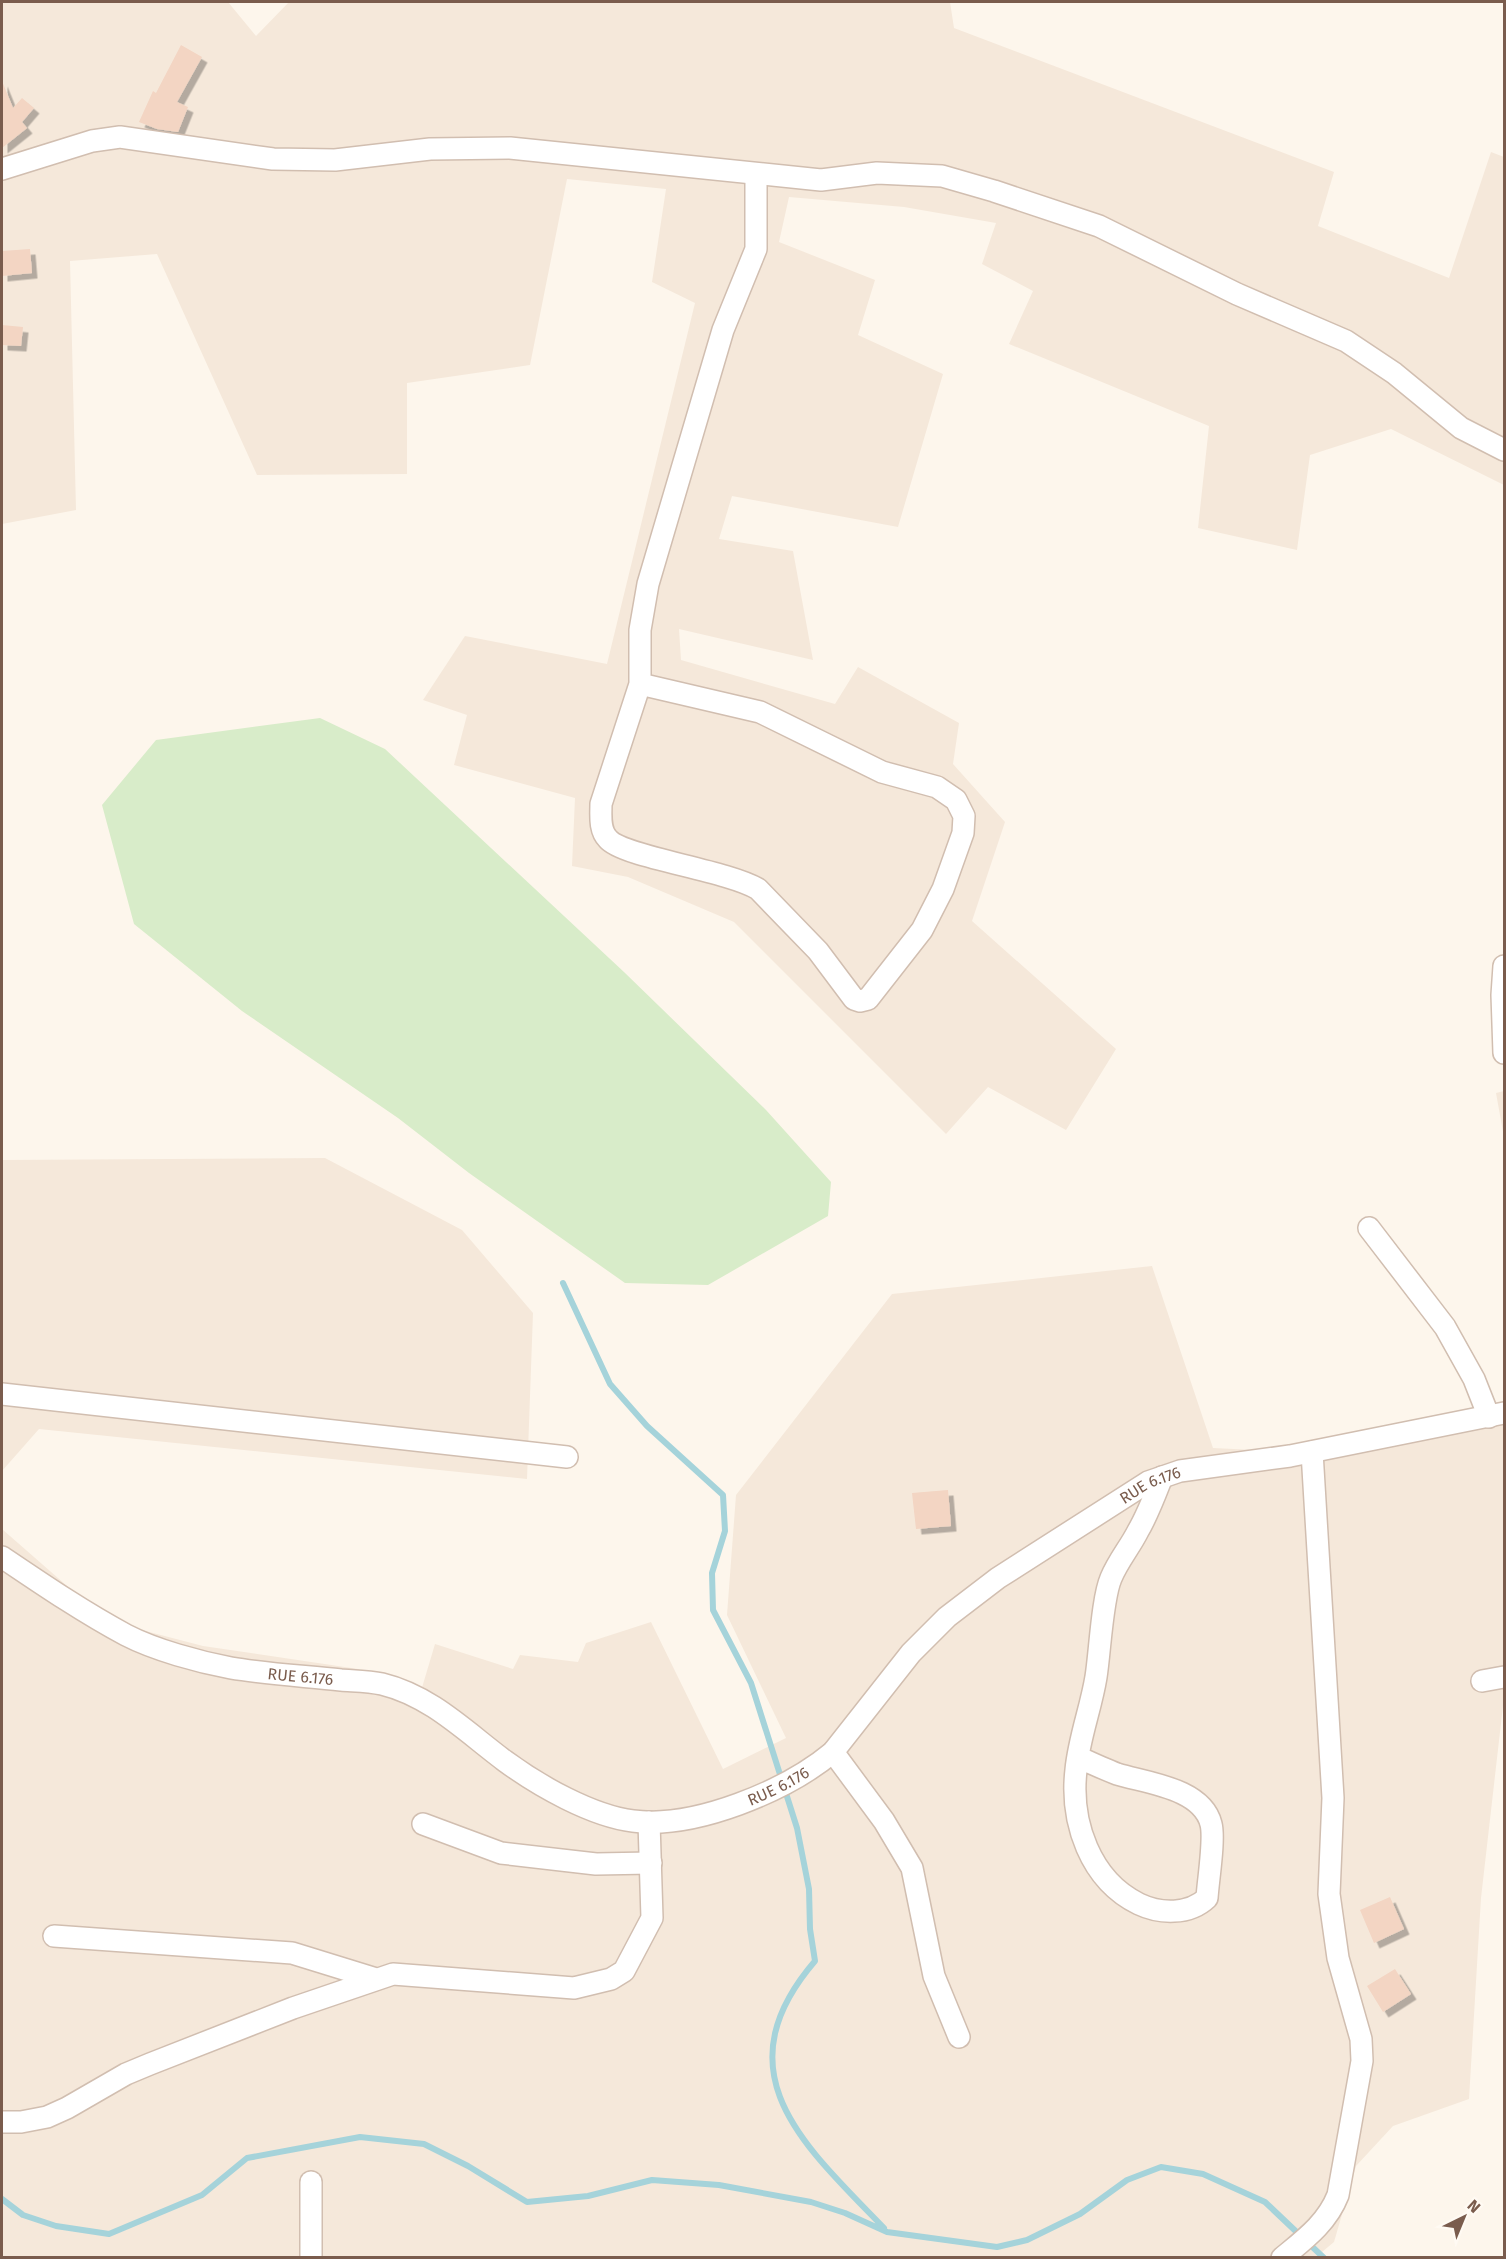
<svg xmlns="http://www.w3.org/2000/svg" width="1506" height="2259" viewBox="0 0 1506 2259" font-family="'Fira Sans',sans-serif">
  <style>
    .residential { fill: #f5e8da }
    .green { fill: #d8ecc9 }
    .lines { fill: none; stroke-linecap: round; stroke-linejoin: round }
    .stream { stroke: #a5d3da; stroke-width: 6 }
    .building { fill: #f3d5c3; filter: url(#shadow) }
    .minor-casing { stroke: #d1beb0; stroke-width: 24 }
    .minor { stroke: #fff; stroke-width: 21 }
    .labels { text-anchor: middle; stroke-width: 4.5; stroke-linejoin: round; paint-order: stroke }
    .street-label { font-size: 16px; fill: #7a5c4d; stroke: #fffaf3 }
  </style>
  <defs>
    <filter id="shadow"><feDropShadow dx="5.5" dy="5.5" stdDeviation="0" flood-color="#0004"/></filter>
  </defs>
  <rect width="100%" height="100%" fill="#fdf6ec"/>
  <path class="residential" d="M2 2H228L256 36 289 2H950L954 28 1334 172 1318 226 1449 278 1491 152 1504 157V485L1391 429 1310 455 1297 550 1198 528 1209 426 1009 344 1033 291 982 264 996 223 904 207 789 197 779 242 875 280 858 335 943 374 898 527 732 496 719 539 793 551 813 660 679 629 681 660 835 704 858 667 959 723 953 764 1005 822 972 921 1116 1049 1066 1130 988 1087 946 1134 734 922 628 877 572 866 575 798 454 765 467 715 423 700 465 636 607 664 695 303 652 282 666 189 567 179 530 365 407 383V474L257 475 157 254 70 261 76 510 2 524Z
    M1504 1091V1137L1496 1093Z
    M325 1158 462 1230 533 1313 527 1479 39 1429 2 1471V1160Z
    M1152 1266 1213 1448 1254 1450 1346 1439 1504 1403V1697L1481 1898 1469 2099 1393 2126 1356 2166 1334 2242 1316 2257H2V1529L107 1621 203 1646 358 1669 421 1691 435 1644 513 1669 520 1655 578 1662 586 1643 651 1622 723 1769 786 1738 727 1615 736 1495 892 1294Z"/>
  <path class="green" d="M320 718 385 749 624 972 766 1110 831 1182 828 1216 708 1285 625 1283 469 1173 398 1118 242 1011 134 924 102 805 156 740Z"/>
  <g class="lines">
    <path class="stream" d="M563 1283 610 1384 647 1426 723 1495 725 1531 712 1573 713 1610 751 1683 797 1828 809 1889 810 1929 815 1961C719 2073 804 2145 884 2228
      M2 2199 23 2215 56 2226 109 2234 202 2195 247 2158 360 2137 424 2144 468 2166 527 2202 588 2196 652 2180 719 2185 811 2202 845 2213 887 2232 997 2247 1027 2240 1080 2214 1127 2180 1161 2167 1203 2174 1265 2202 1324 2258"/>
  </g>
  <path class="building" d="M181 45 202 57 177 102 188 107 178 132 157 129 139 122 153 91 156 93Z
    M2 81 13 108 22 98 34 108 22 122 27 128 2 148Z
    M30 249 32 273 2 276V251Z
    M2 325 23 327 21 346 2 345Z
    M948 1490 951 1526 916 1529 912 1493Z
    M1390 1897 1404 1929 1374 1943 1360 1910Z
    M1395 1969 1411 1994 1383 2012 1367 1986Z"/>
  <g class="lines">
    <defs>
      <g id="minor">
        <path d="M2 169 92 141 120 137 273 159 335 160 430 149 510 148 821 180 877 173 942 176 994 191 1099 226 1237 294 1346 341 1394 373 1461 428 1504 450"/>
        <path d="M640 684 760 712 882 772 937 787 956 800 964 816 963 833 943 889 922 930 868 999 860 1001 854 999 818 951 758 889C726 870 623 857 608 839 599 830 601 815 601 804L640 684V630L648 584 723 330 756 249V174"/>
        <path d="M1504 966 1502 995 1504 1053"/>
        <path d="M1369 1228 1445 1327 1474 1379 1489 1417"/>
        <path d="M2 1394 567 1457"/>
        <path id="s1" d="M2 1557C42 1584 83 1612 126 1635 155 1650 199 1662 231 1668 267 1674 304 1676 341 1680 354 1681 369 1681 382 1684 431 1696 466 1732 505 1761 539 1786 592 1816 633 1821 695 1829 786 1791 833 1752L911 1653 947 1617 998 1578 1148 1482 1180 1471 1290 1456 1504 1413"/>
        <path d="M1482 1681 1504 1677"/>
        <path d="M833 1752 884 1821 912 1868 934 1976 959 2037"/>
        <path d="M1078 1757C1091 1763 1104 1769 1117 1774 1146 1783 1202 1788 1211 1824 1215 1839 1208 1881 1207 1898 1189 1915 1160 1914 1139 1904 1090 1880 1070 1822 1076 1770 1079 1738 1091 1708 1096 1677 1100 1652 1102 1599 1111 1578 1118 1561 1130 1547 1138 1531 1148 1514 1155 1495 1162 1477"/>
        <path d="M423 1824 501 1853 596 1864 651 1863"/>
        <path d="M54 1936 292 1953 373 1978"/>
        <path d="M2 2122H21L47 2117 67 2108 126 2074 150 2064 293 2008 393 1974 574 1988 611 1979 624 1971 652 1918 649 1822"/>
        <path d="M311 2182V2258"/>
        <path d="M1282 2258C1305 2239 1327 2223 1338 2195L1362 2061 1361 2039 1338 1958 1329 1894 1333 1798 1312 1452"/>
      </g>
    </defs>
    <use href="#minor" class="minor-casing"/>
    <use href="#minor" class="minor"/>
  </g>
  <g class="labels">
    <g class="street-label">
      <text dy="6" stroke="none"><textPath href="#s1" startOffset="1334">RUE 6.176</textPath></text>
      <text dy="6" stroke="none"><textPath href="#s1" startOffset="327">RUE 6.176</textPath></text>
      <text dy="6" stroke="none"><textPath href="#s1" startOffset="849">RUE 6.176</textPath></text>
    </g>
  </g>
  <rect width="1506" height="2259" fill="none" stroke="#7a5c4d" stroke-width="6"/>
  <g transform="translate(1464 2217) rotate(43)" stroke="#fffaf3" stroke-width="4.5" paint-order="stroke">
  <path d="M0-4.5L10 22L0 15L-10 22Z" fill="#7a5c4d"/>
  <text y="-9" font-size="16" font-weight="bold" text-anchor="middle" fill="#7a5c4d">N</text>
  </g>
</svg>
